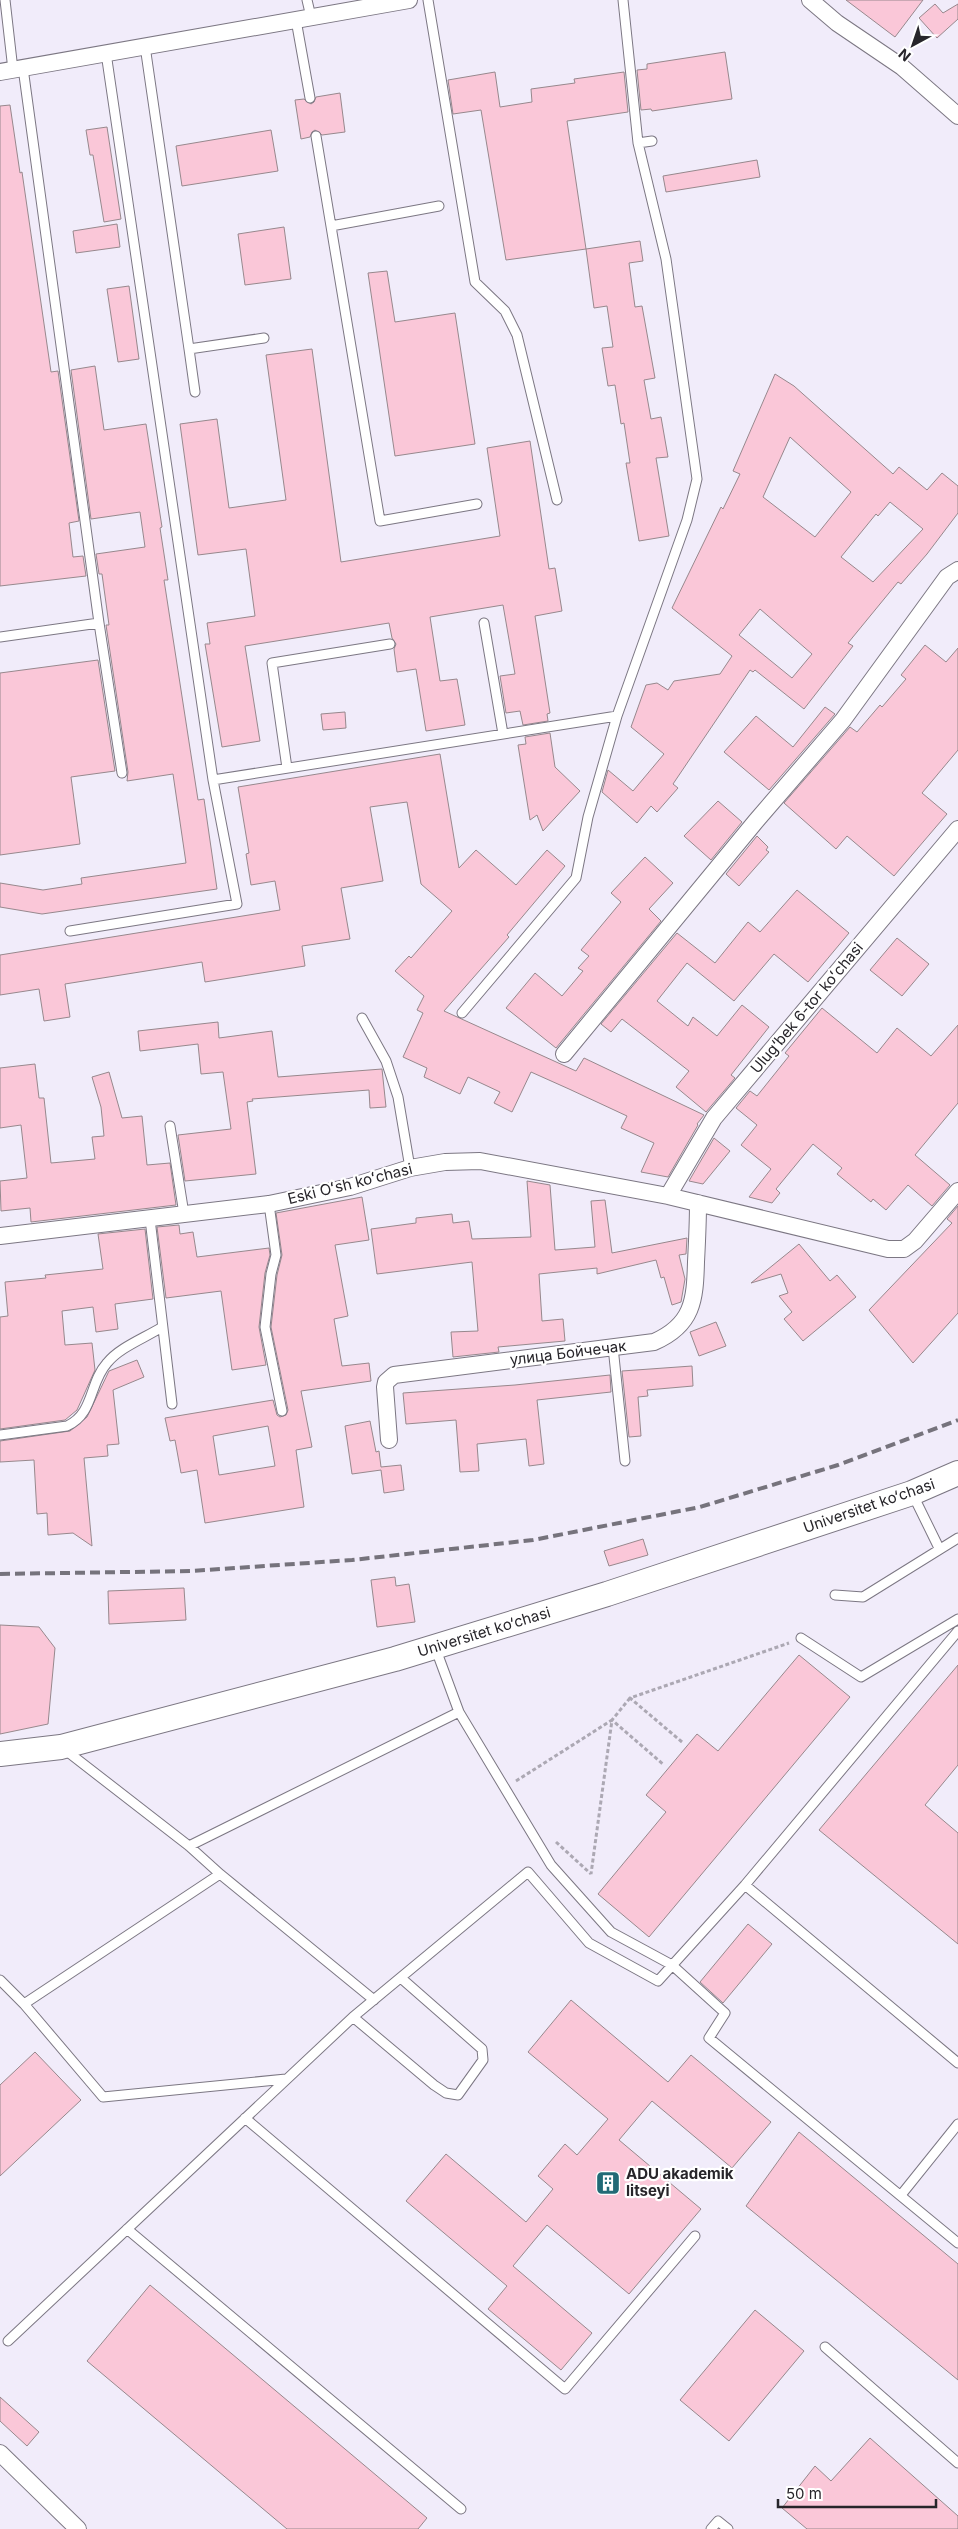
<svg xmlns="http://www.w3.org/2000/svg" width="958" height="2529" viewBox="0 0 958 2529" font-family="Inter,sans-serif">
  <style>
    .building { fill: #fac7d8; stroke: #97888d; fill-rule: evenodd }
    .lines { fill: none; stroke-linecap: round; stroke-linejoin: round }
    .lane-casing { stroke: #7c7783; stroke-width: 11 }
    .street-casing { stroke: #7c7783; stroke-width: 18 }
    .secondary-casing { stroke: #7c7783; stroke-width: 26 }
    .path { stroke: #aca8b3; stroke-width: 3; stroke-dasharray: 4 2.5; stroke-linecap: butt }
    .lane { stroke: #fff; stroke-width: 9 }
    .street { stroke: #fff; stroke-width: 16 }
    .secondary { stroke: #fff; stroke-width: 24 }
    .rail { stroke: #76737c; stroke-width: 4; stroke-dasharray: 10 5; stroke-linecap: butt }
    .labels { text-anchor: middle; stroke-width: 4.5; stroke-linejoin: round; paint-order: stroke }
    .street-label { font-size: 15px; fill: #27252a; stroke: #fff }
    .poi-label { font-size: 15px; font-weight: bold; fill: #27252a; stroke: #fff; text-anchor: start }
  </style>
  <rect width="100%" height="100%" fill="#f1ecfa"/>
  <path class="building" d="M846 0H923L895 37Z
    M935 4 943 13 958 4V19L937 38 919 18Z
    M725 52 732 99 652 111 651 109 641 110 637 70 647 69V64Z
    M495 72 500 107 532 102 531 89 575 83 574 79 624 72 628 112 567 121 586 249 506 260 481 110 453 114 448 80Z
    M340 93 345 132 322 135 315 130 312 132 310 137 301 139 295 100 304 99 311 104 314 102 316 97Z
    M10 105 20 173 22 172 51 372 58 371 79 521 69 523 73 557 83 556 86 576 0 586V106Z
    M107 127 121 219 104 222 93 155H90L86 130Z
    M271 130 278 171 182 186 176 146Z
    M757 160 760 177 666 192 663 176Z
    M117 224 120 247 76 253 73 231Z
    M284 227 291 279 245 285 238 234Z
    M640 241 643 261 629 263 635 307 642 306 655 378 644 380 651 419 661 417 668 457 656 458 669 536 639 541 626 463H630L624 423 621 424 615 385 608 386 602 348 613 347 607 306 594 308 586 249Z
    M387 271 395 322 455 313 475 444 395 456 368 273Z
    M129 286 139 359 118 362 107 289Z
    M312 349 341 562 500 536 487 448 530 441 549 569 555 568 562 611 535 616 550 713 547 714 548 721 523 725 520 711 506 713 500 676 515 674 503 605 430 617 440 681 457 679 465 725 426 731 416 669 397 672 394 649 396 644 392 638 389 623 245 646 260 741 222 747 205 644H210L207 623 255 616 246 549 198 555 180 424 217 419 229 508 286 500 266 355Z
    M95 366 104 430 146 424 162 527 160 528 168 580H164L198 800 204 799 217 889 42 914 0 907V883L43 890 82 884 81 878 186 863 173 774 127 781 128 772 106 625H109L102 574H99L96 554 145 547 140 512 91 519 71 370Z
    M775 374 794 386 893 474 899 467 927 490 942 473 958 486V513L927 554 901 584 898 582 848 643 853 646 804 709 755 670 753 672 750 670 673 784 678 788 657 812 651 806 637 823 602 792 608 770 633 791 664 754 631 727 646 685 657 683 668 690 674 681 720 674 732 656 672 608 721 507 723 509 740 474 733 471ZM790 437 851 492 815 537 763 497ZM890 502 923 529 873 582 841 557 876 514 878 516ZM760 609 812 654 792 678 739 635Z
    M925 645 946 662 958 648V750L922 793 947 814 894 876 847 836 836 849 784 803 850 727 857 732 880 705 882 707 906 679 901 675Z
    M98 660 115 771 71 777 80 844 0 855V673Z
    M825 707 835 714 769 790 724 752 756 716 793 747Z
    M345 712 346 728 323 730 321 714Z
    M550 733 555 767 580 791 543 831 537 815 530 820 518 745 526 744 525 737Z
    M440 754 459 868 476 850 516 885 547 850 565 866 507 935 509 937 444 1011 576 1071 584 1058 704 1115 697 1124 698 1125 668 1177 641 1172 654 1143 621 1128 627 1116 569 1089 531 1072 512 1112 494 1103 500 1092 468 1077 460 1094 424 1077 427 1068 403 1057 423 1013 417 1010 424 996 395 971 409 956 411 958 452 911 421 884 407 802 370 807 383 881 341 888 350 939 302 946 305 966 205 982 202 962 65 984 70 1017 44 1021 39 989 0 995V955L280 910 275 881 251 885 246 854 249 853 238 787Z
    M718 801 742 822 711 860 684 836Z
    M757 836 768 847 766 850 769 852 739 886 726 874Z
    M645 857 673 883 649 909 661 921 556 1048 506 1008 535 973 562 996 583 971 578 968 589 956 581 950 621 902 611 893Z
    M797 890 849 933 808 982 774 954 734 1001 687 963 657 1001 688 1026 693 1017 717 1036 742 1005 769 1027 731 1075 735 1078 706 1112 676 1087 689 1071 622 1019 611 1032 601 1024 677 933 715 963 748 922 760 932Z
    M897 938 929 964 902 996 870 970Z
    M822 1008 877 1053 897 1028 931 1056 958 1025V1103L915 1155 950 1185 932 1206 908 1185 886 1210 873 1199 871 1202 837 1174 842 1168 813 1144 776 1189 780 1193 772 1203 749 1197 771 1169 741 1145 757 1125 736 1108 750 1091 757 1096 789 1056 785 1053Z
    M218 1022 219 1038 272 1031 278 1077 382 1069 386 1107 370 1108 369 1090 252 1099 253 1101 247 1102 256 1174 185 1181 178 1135 231 1129 223 1072 201 1074 198 1044 140 1051 138 1031Z
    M35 1064 39 1098H44L51 1163 95 1159 92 1137 104 1136 101 1107 92 1077 109 1072 122 1118 142 1116 147 1165 170 1163 176 1205 31 1222 30 1208 1 1211 0 1181 27 1178 21 1125 0 1128V1068Z
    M714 1138 730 1151 703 1184 689 1181Z
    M527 1181 550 1185 555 1250 595 1247 591 1201 605 1200 612 1253 687 1238 686 1254 679 1255 685 1279 681 1302 672 1305 664 1277 661 1278 656 1260 597 1274V1268L539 1274 542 1321 563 1319 565 1341 498 1347 499 1352 453 1357 451 1332 478 1331 472 1262 377 1274 371 1229 416 1223V1218L452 1214 453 1223 469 1221 472 1239 531 1237Z
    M362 1197 369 1240 335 1245 348 1316 334 1319 342 1366 369 1363 371 1381 301 1391 312 1447 296 1450 304 1507 205 1523 197 1470 181 1473 175 1440 170 1441 165 1418 273 1400 277 1415 280 1417 286 1415 288 1410 271 1327 277 1275 282 1255 276 1213ZM268 1426 275 1466 219 1475 213 1436Z
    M958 1206V1313L913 1363 869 1310 952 1223 947 1219Z
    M179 1225 180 1234 193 1232 197 1257 269 1248 270 1255 265 1273 259 1327 266 1365 232 1370 221 1291 166 1298 157 1227Z
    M145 1229 153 1299 115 1304 118 1329 96 1332 93 1307 62 1311 65 1345 92 1343 95 1370 77 1410 65 1420 0 1429V1317L8 1316 5 1282 46 1278 45 1275 103 1269 98 1234Z
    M799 1244 830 1281 837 1275 856 1297 803 1341 784 1319 792 1312 779 1296 788 1293 781 1274 751 1283Z
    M716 1322 726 1346 699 1356 690 1332Z
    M137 1360 144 1377 113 1390 119 1444 107 1445 108 1456 84 1458 92 1546 73 1533 48 1535 47 1513 37 1514 34 1460 0 1462V1441L70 1431 87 1417 109 1371Z
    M692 1366 693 1386 647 1390 648 1396 638 1397 641 1436 629 1437 622 1371Z
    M610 1375 611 1392 537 1400 544 1464 529 1466 526 1439 477 1444 479 1471 460 1472 456 1420 406 1424 403 1393 515 1385Z
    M370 1421 376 1452 379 1451 381 1467 401 1465 404 1490 384 1493 381 1470 352 1474 345 1426Z
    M643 1539 648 1555 609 1566 604 1551Z
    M395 1577 396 1586 409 1584 415 1622 377 1627 371 1580Z
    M184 1588 186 1620 109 1624 108 1591Z
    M0 1625 39 1627 55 1648 48 1724 0 1734Z
    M799 1655 850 1697 649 1937 598 1894 666 1812 646 1795 697 1734 718 1751Z
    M958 1665V1765L925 1805 958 1833V1944L819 1830Z
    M748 1924 772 1944 723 2003 700 1982Z
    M571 2000 668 2082 691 2055 771 2122 732 2168 652 2101 619 2140 701 2209 629 2294 547 2225 513 2266 592 2333 561 2370 488 2309 507 2286 406 2201 446 2154 526 2222 553 2189 538 2176 565 2144 577 2155 608 2119 528 2052Z
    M35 2052 81 2100 0 2176V2085Z
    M799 2132 958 2264V2380L746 2206Z
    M150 2285 427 2518 418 2529H287L87 2361Z
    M755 2310 804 2351 729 2441 680 2400Z
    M0 2397 39 2432 27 2446 0 2421Z
    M870 2438 958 2516V2529H807L782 2508 815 2466 831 2481Z"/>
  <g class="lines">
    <defs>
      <path id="lane" d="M5 0 13 70
        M307 0 311 17
        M428 0 475 282 505 311 517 335 557 500
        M296 20 310 98
        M145 46 189 349 264 338
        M316 136 380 521 477 504
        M638 143 652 141
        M331 226 439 206
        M189 349 195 392
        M99 623 122 773
        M484 623 503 734
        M0 637 99 623 23 68
        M287 768 272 663 390 644
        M213 780 617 716
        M70 931 237 904 213 780 106 53
        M462 1013 576 878 588 817 617 716 687 520 697 479 666 259 638 143 623 0
        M362 1018 386 1061 398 1097 410 1168
        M170 1126 184 1214
        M269 1204 276 1255 271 1274 265 1327 282 1411
        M150 1219 172 1404
        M613 1347 625 1461
        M0 1435 67 1426C94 1414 89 1383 107 1363 120 1347 145 1338 162 1327
        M912 1493 939 1548
        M835 1595 863 1597 958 1538
        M801 1638 861 1677 958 1619
        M435 1647 459 1712 551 1865 611 1932 672 1965 725 2013 709 2038 958 2243
        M64 1749 189 1846 220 1874
        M189 1846 459 1712
        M745 1885 958 2063
        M0 1980 24 2004 103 2097 286 2079
        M24 2004 220 1874 374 2000
        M353 2017 434 2085 446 2093 458 2095 483 2060 482 2049 401 1978
        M245 2118 565 2389 695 2236
        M901 2195 958 2124
        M127 2229 461 2509
        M8 2341 353 2017 528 1872 589 1943 658 1981 745 1885 958 1631
        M825 2347 958 2463
        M711 2529 718 2521 728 2529"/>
      <path id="street" d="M810 0 837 23 902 67 958 116
        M0 72 409 0
        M564 1054 756 821 843 720 947 577 958 570
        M668 1196 714 1118 958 829
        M0 1236 269 1204 350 1187 410 1168 445 1162 480 1161 668 1196 888 1249H904L915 1241 958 1191
        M389 1440 385 1387 386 1382 394 1375 654 1342C693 1325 695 1300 696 1262 697 1243 698 1223 698 1203
        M0 2453 78 2529"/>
      <path id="secondary" d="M0 1754 61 1747 395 1659 607 1594 912 1493 958 1473"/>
    </defs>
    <use href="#lane" class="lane-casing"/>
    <use href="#street" class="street-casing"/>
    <use href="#secondary" class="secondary-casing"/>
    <path class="path" d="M630 1698 612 1720 664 1765
      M682 1742 630 1698 789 1643
      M516 1781 612 1720 591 1874
      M556 1842 591 1874"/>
    <use href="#lane" class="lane"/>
    <use href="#street" class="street"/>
    <use href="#secondary" class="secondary"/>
    <path class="rail" d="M0 1574 191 1571 352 1560 533 1540 700 1507 838 1465 958 1420"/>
  </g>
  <defs>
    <symbol id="building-square" viewBox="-11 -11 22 22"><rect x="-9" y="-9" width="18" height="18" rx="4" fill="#216a76" stroke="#fff"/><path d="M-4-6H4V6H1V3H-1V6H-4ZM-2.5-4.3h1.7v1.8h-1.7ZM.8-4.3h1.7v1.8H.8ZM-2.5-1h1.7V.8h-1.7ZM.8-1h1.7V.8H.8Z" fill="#fff"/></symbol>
  </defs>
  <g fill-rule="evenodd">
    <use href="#building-square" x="594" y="2169" width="28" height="28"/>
  </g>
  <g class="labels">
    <g class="street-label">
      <text transform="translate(807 1008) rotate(-50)" y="5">Ulug‘bek 6-tor koʻchasi</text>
      <text transform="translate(350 1184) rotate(-14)" y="5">Eski Oʻsh koʻchasi</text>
      <text transform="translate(568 1353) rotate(-7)" y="5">улица Бойчечак</text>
      <text transform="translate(869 1506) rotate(-19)" y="5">Universitet kо‘chasi</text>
      <text transform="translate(484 1632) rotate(-17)" y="5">Universitet kо‘chasi</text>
    </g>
    <g class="poi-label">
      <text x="626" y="2179">ADU akademik<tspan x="626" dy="17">litseyi</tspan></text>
    </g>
  </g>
  <g transform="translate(913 45) rotate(220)" stroke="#ffffff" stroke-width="4" paint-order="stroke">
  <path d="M0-4L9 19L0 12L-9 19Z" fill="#27252a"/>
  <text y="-8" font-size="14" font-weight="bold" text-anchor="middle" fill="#27252a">N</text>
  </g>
  <path d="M778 2499v8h158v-8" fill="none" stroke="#27252a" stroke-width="2.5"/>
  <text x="786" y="2499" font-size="15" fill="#27252a" stroke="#ffffff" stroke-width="4" paint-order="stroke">50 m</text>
</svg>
